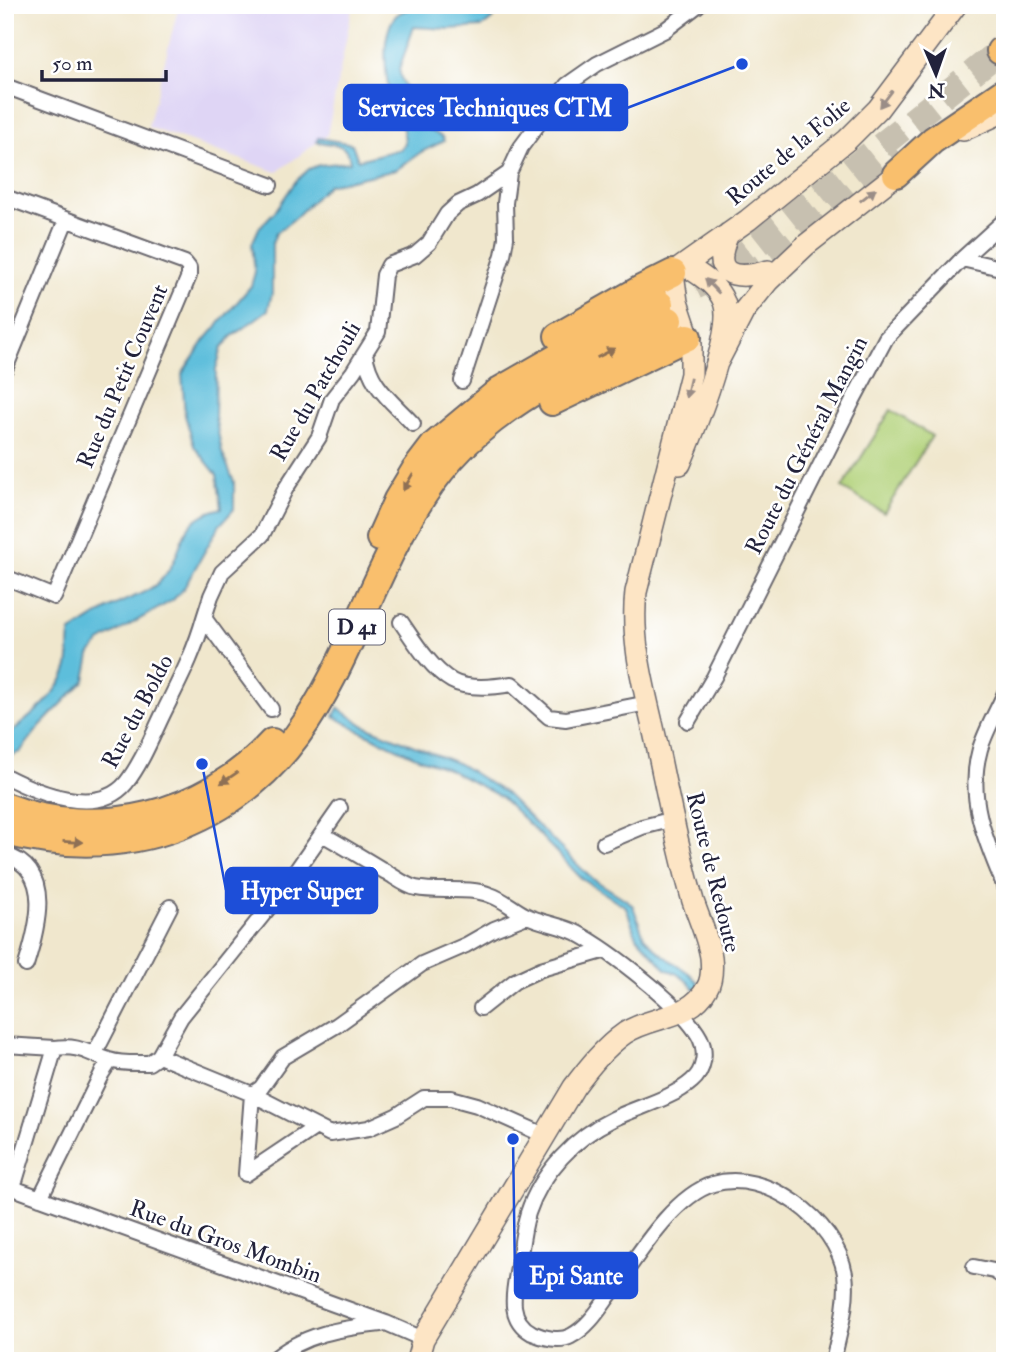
<svg xmlns="http://www.w3.org/2000/svg" width="1010" height="1366" viewBox="0 0 1010 1366" font-family="'IM FELL Double Pica',serif">
  <style>
    .built { fill: #dfd5f5 }
    .green { fill: #b1d178; stroke: #6a7a5a; stroke-width: 2 }
    .water { fill: #5dbedb; stroke: #40708b; stroke-width: 2 }
    .lines { fill: none; stroke-linecap: round; stroke-linejoin: round }
    .highway-tunnel { stroke: #c7c0b0; stroke-width: 26; stroke-dasharray: 26 13; stroke-linecap: butt }
    .street-casing { stroke: #6a676e; stroke-width: 18 }
    .secondary-casing { stroke: #6a676e; stroke-width: 24 }
    .highway-casing { stroke: #6a676e; stroke-width: 30 }
    .street { stroke: #fff; stroke-width: 14 }
    .secondary { stroke: #fde5c5; stroke-width: 21 }
    .highway { stroke: #f9bf6d; stroke-width: 26 }
    .oneway { fill: #9a8d87 }
    .oneway2 { fill: #8e7054 }
    .labels { text-anchor: middle; stroke-width: 5; stroke-linejoin: round; paint-order: stroke }
    .shield { fill: #fff; stroke: #646476; stroke-width: 2 }
    .shield-label { font-size: 21px; font-weight: bold; fill: #22223b }
    .street-label { font-size: 23px; fill: #22223b; stroke: #fff }
    .leader { fill: none; stroke: #1d4ed8; stroke-width: 2.5 }
    .callout-dot { fill: #1d4ed8; stroke: #fff; stroke-width: 2.5 }
    .callout { fill: #1d4ed8; stroke: #1d4ed8; stroke-width: 2.5 }
    .callout-label { font-size: 24px; text-anchor: middle; font-weight: bold; fill: #fff }
  </style>
  <rect width="100%" height="100%" fill="#fff"/>
  <filter id="ink" filterUnits="userSpaceOnUse"><feTurbulence type="fractalNoise" baseFrequency=".0143" numOctaves="2"/><feDisplacementMap in="SourceGraphic" scale="14" xChannelSelector="R" yChannelSelector="G"/><feConvolveMatrix kernelMatrix="1 2 1 2 8 2 1 2 1" color-interpolation-filters="sRGB"/></filter>
  <filter id="wash" filterUnits="userSpaceOnUse"><feTurbulence type="fractalNoise" baseFrequency=".00686" numOctaves="4" result="noise"/><feDisplacementMap in="SourceGraphic" scale="28" xChannelSelector="R" yChannelSelector="G"/><feGaussianBlur stdDeviation="1.57" result="paint"/><feColorMatrix in="noise" values="0 0 0 0 0 0 0 0 0 0 0 0 0 0 0 0 0 1.4 0 .05"/><feComposite in="paint" operator="in"/></filter>
  <g filter="url(#wash)">
    <rect width="100%" height="100%" fill="#f0e7cd"/>
    <path class="built" d="M179 5H353L327 135 277 172 148 127Z"/>
    <path class="green" d="M891 410 932 436 884 513 842 488Z"/>
    <path class="water" d="M424 5H501L492 19 482 27 448 29 414 27 399 69 401 78 424 127 442 137 444 141 421 152 396 170 328 185 295 218 276 233 272 244V293L268 310 231 337 222 348 216 369 215 417 222 452 234 482V509L219 526 184 588 173 600 100 642 90 655 85 680 41 725 20 752 7 757 5 737C29 717 59 697 68 666 71 654 67 643 71 632 87 622 104 610 122 602 135 596 149 592 159 582 190 551 170 521 222 508L217 475 194 446 185 415 182 374 205 340 251 286 255 272 252 244 259 228 276 210 296 181 309 169 319 165 350 162C348 142 333 145 317 142L318 138 352 144 358 160 401 149 405 143C405 130 399 120 394 107 386 85 384 65 386 42 390 15 397 10 424 5Z
      M338 708 365 726 459 764 505 793 590 877 628 901 633 906 644 937 659 952 690 974 705 990 701 996C692 986 681 973 667 970L636 936 626 907 582 879 531 826 501 797 450 770 416 757 358 730 334 716Z"/>
  </g>
  <g filter="url(#ink)">
    <g class="lines">
      <path class="highway-tunnel" d="M741 281 784 251 900 154
        M660 304 717 276 1000 51"/>
      <defs>
        <path id="street" d="M5 86 270 185
          M5 197 185 263 189 268V276L54 597 5 577
          M962 259 1005 269
          M365 353C369 386 392 401 413 424
          M5 369 66 220
          M462 381 503 255 506 238 505 203 509 173 521 147 567 85 597 64 665 30 698 5
          M401 622C414 641 431 669 452 681 468 690 494 687 512 684L549 717 566 719 648 703
          M1005 693C997 711 986 730 980 749 966 798 986 842 1005 887
          M271 709 204 618 211 596 222 572 262 535 286 488 319 437 332 399 353 372 378 332 384 275 389 265 415 255 429 243 447 214 458 204 477 195 509 173
          M688 721 714 677 853 400 886 338 962 259 1005 220
          M5 776C36 792 97 818 126 783 141 764 151 739 162 716 178 683 194 654 204 618
          M340 808 282 891 181 1017 159 1056 149 1063C137 1063 120 1064 109 1060 87 1053 80 1045 55 1048L13 1188 386 1323 423 1339
          M322 834C343 846 365 859 386 872 395 877 406 886 416 888 439 893 468 886 490 895 503 899 513 909 525 915 541 923 561 925 577 933 609 950 684 1007 700 1038 707 1052 704 1071 692 1081 672 1099 637 1107 613 1119 575 1137 541 1173 528 1213 522 1232 521 1253 517 1273 513 1295 508 1320 532 1333 543 1338 560 1342 571 1336 587 1328 598 1311 608 1297 634 1262 671 1197 713 1184 766 1168 836 1220 845 1274 849 1302 839 1333 833 1361
          M604 843 642 827 674 819
          M5 855C55 869 37 930 26 965
          M481 1008 515 981 541 969 603 951
          M5 1045 55 1048
          M95 1053 170 907
          M159 1056 252 1094 330 1134 369 1128 396 1116 424 1098H451L477 1105 544 1135
          M316 1127 246 1174 252 1094 261 1088 283 1057 337 1025 422 964 466 945 494 929 527 916
          M40 1198 102 1073 110 1061
          M974 1267 994 1271 1005 1278
          M272 1361C302 1334 342 1328 381 1324"/>
        <path id="secondary" d="M963 130 1005 111
          M728 234C710 275 733 281 768 271
          M717 363 744 311 768 281 806 245 907 166
          M680 464C693 433 735 331 724 302 717 284 700 275 685 265
          M417 1361 423 1339 574 1087C589 1067 605 1047 625 1033 652 1015 690 1020 707 988 712 980 712 967 711 957 708 938 699 919 693 901 678 850 668 797 657 745 646 694 630 644 636 592L691 374V344L677 302 673 273 748 220 847 140 878 109 956 5"/>
        <path id="highway" d="M1000 51 1005 48
          M896 174 933 140 1005 91
          M558 336 639 290 673 273
          M552 402 688 337
          M380 538 397 500 415 470 434 445 500 390 591 338 660 304
          M5 806C97 842 205 815 272 742
          M5 832C64 847 125 847 182 825 349 759 347 578 451 459 506 396 596 358 669 320"/>
      </defs>
      <use href="#street" class="street-casing"/>
      <use href="#secondary" class="secondary-casing"/>
      <use href="#highway" class="highway-casing"/>
      <use href="#street" class="street"/>
      <use href="#secondary" class="secondary"/>
      <use href="#highway" class="highway"/>
    </g>
    <defs><path id="oneway-solid" d="M-6-.8H1V-3.2L6.5 0L1 3.2V.8H-6Z" transform="scale(1.75)"/></defs>
    <g class="oneway">
      <use href="#oneway-solid" transform="translate(886 99) rotate(127)"/>
      <use href="#oneway-solid" transform="translate(868 195) rotate(-38)"/>
      <use href="#oneway-solid" transform="translate(712 286) rotate(-134)"/>
      <use href="#oneway-solid" transform="translate(688 388) rotate(103)"/>
    </g>
    <g class="oneway2">
      <use href="#oneway-solid" transform="translate(606 353) rotate(-27)"/>
      <use href="#oneway-solid" transform="translate(408 482) rotate(120)"/>
      <use href="#oneway-solid" transform="translate(229 778) rotate(146)"/>
      <use href="#oneway-solid" transform="translate(73 842) rotate(3)"/>
    </g>
  </g>
  <g class="labels">
    <rect class="shield" x="329" y="609.5" width="56" height="35" rx="5"/>
    <g class="shield-label">
      <text x="357" y="634">D 41</text>
    </g>
    <g class="street-label">
      <text transform="translate(788 151) rotate(-40)" y="8">Route de la Folie</text>
      <text transform="translate(122 376) rotate(-67)" y="8">Rue du Petit Couvent</text>
      <text transform="translate(315 391) rotate(-60)" y="8">Rue du Patchouli</text>
      <text transform="translate(806 445) rotate(-63)" y="8">Route du Général Mangin</text>
      <text transform="translate(137 711) rotate(-62)" y="8">Rue du Boldo</text>
      <text transform="translate(714 872) rotate(76)" y="8">Route de Redoute</text>
      <text transform="translate(226 1241) rotate(20)" y="8">Rue du Gros Mombin</text>
    </g>
  </g>
  <path class="leader" d="M742 64L627 108M202 764L226 890M513 1139L515 1276"/>
  <g class="callout-dot">
    <circle cx="742" cy="64" r="7"/>
    <circle cx="202" cy="764" r="7"/>
    <circle cx="513" cy="1139" r="7"/>
  </g>
  <g class="callout">
    <rect x="344" y="85" width="283" height="45" rx="7"/>
    <rect x="226" y="868" width="151" height="45" rx="7"/>
    <rect x="515" y="1253" width="122" height="45" rx="7"/>
  </g>
  <g class="callout-label">
    <text x="485" y="116">Services Techniques CTM</text>
    <text x="302" y="899">Hyper Super</text>
    <text x="576" y="1284">Epi Sante</text>
  </g>
  <rect width="1010" height="1366" fill="none" stroke="#fff" stroke-width="28"/>
  <g transform="translate(936 74) rotate(178)" stroke="#ffffff" stroke-width="5" paint-order="stroke">
  <path d="M0-5L12 26L0 18L-12 26Z" fill="#22223b"/>
  <text y="-10" font-size="19" font-weight="bold" text-anchor="middle" fill="#22223b">N</text>
  </g>
  <path d="M42 70v10h124v-10" fill="none" stroke="#22223b" stroke-width="3.5"/>
  <text x="52" y="70" font-size="21" fill="#22223b" stroke="#ffffff" stroke-width="5" paint-order="stroke">50 m</text>
</svg>
